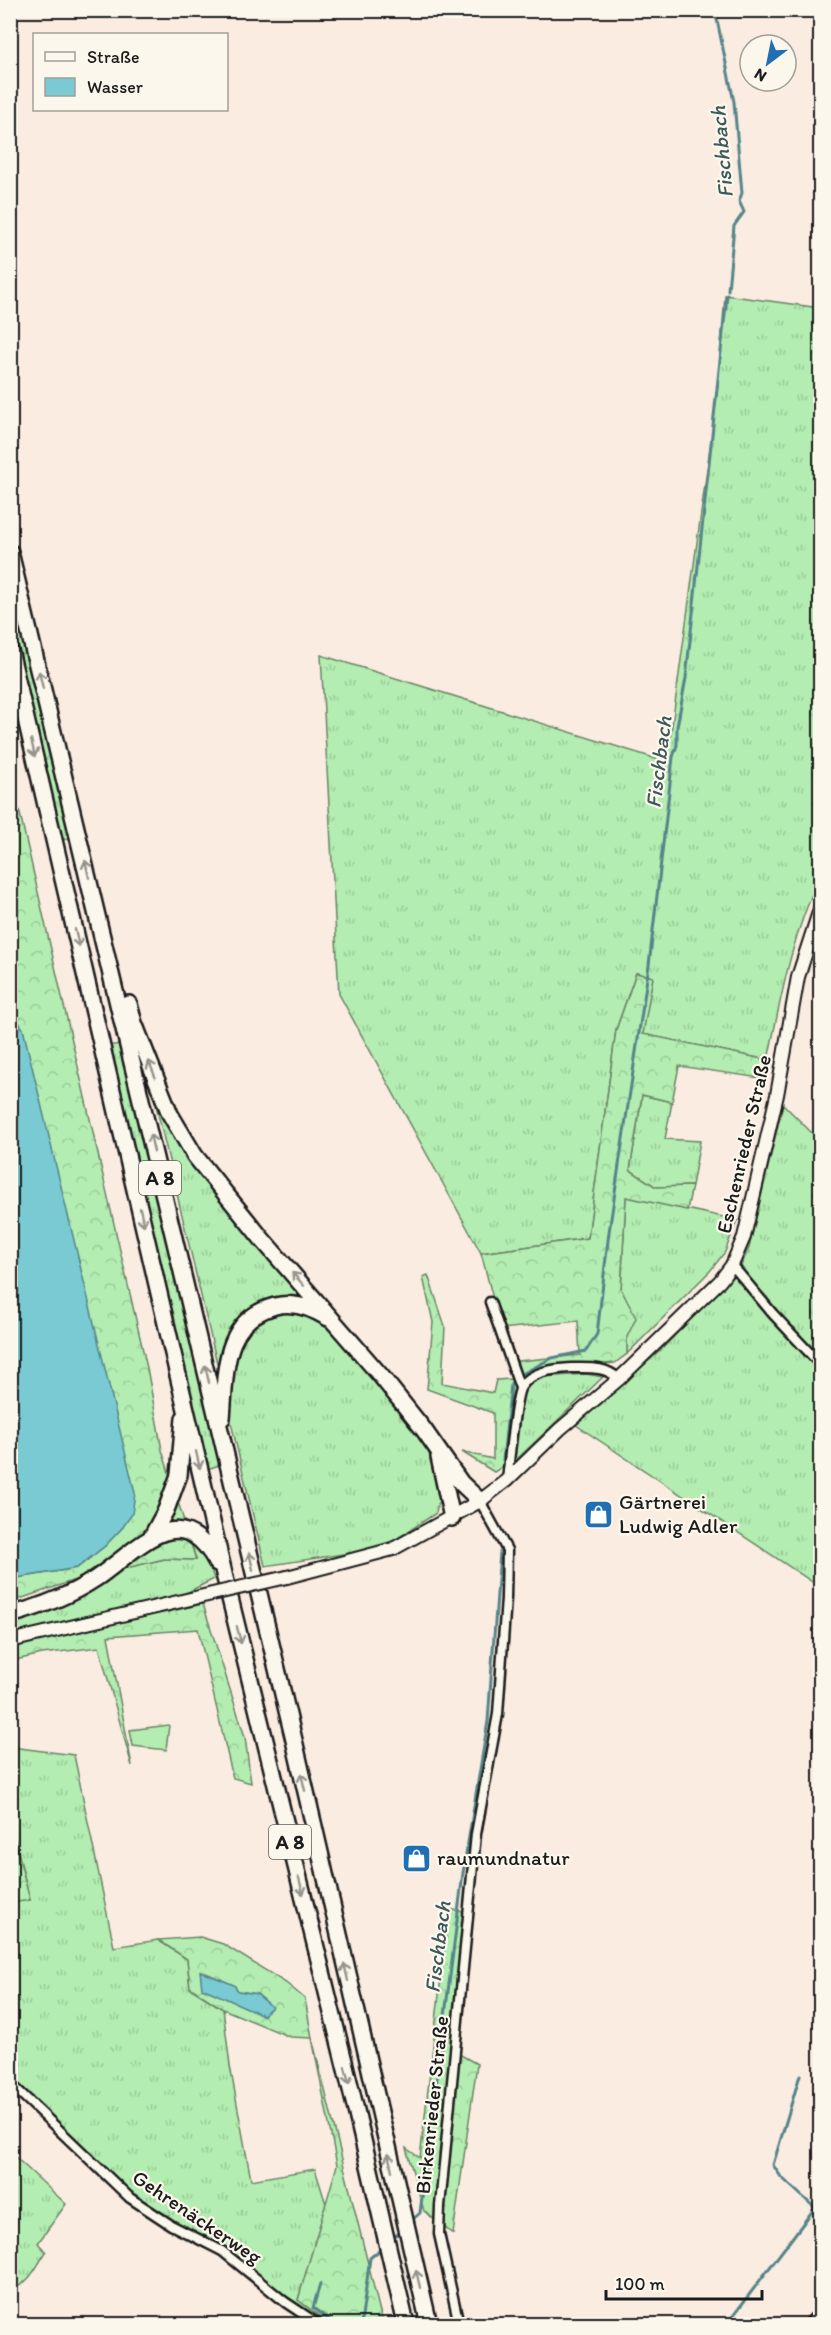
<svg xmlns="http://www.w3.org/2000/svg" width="831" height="2335" viewBox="0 0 831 2335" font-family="Itim,sans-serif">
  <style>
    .grass { fill: url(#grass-tufts); stroke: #688466; stroke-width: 1.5 }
    .forest { fill: url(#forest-crowns); stroke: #688466; stroke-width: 1.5; fill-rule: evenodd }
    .garden { fill: #b3edb1; stroke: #688466; stroke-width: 1.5 }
    .water { fill: #79cad2; stroke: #548489; stroke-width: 1.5 }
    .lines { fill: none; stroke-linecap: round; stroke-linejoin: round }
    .stream { stroke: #548489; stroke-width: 3 }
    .street-casing { stroke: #1c1c1c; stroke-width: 13 }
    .secondary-casing { stroke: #1c1c1c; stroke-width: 16 }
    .highway-casing { stroke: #1c1c1c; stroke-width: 20 }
    .street { stroke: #fbf7ec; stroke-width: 8 }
    .secondary { stroke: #fbf7ec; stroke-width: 12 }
    .highway { stroke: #fbf7ec; stroke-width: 15 }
    .secondary-bridge-casing { stroke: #1c1c1c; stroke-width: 16; stroke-linecap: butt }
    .secondary-bridge { stroke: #fbf7ec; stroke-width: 12 }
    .oneway { stroke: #97948e }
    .labels { text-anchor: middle; stroke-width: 4.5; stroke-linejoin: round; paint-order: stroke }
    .shield { fill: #fbf7ec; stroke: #5f5e5a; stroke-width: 1.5 }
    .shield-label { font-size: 20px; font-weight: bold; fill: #1c1c1c }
    .street-label { font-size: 21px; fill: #1c1c1c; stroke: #fbf7ec }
    .poi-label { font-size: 21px; fill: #1c1c1c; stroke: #fbf7ec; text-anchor: start }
    .water-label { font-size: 22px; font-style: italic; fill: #3d595c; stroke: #fbf7ec }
  </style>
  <defs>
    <pattern id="grass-tufts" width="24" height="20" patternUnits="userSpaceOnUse" patternTransform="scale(1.5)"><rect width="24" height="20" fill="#b3edb1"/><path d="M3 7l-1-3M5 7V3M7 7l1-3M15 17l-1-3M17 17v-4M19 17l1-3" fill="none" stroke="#99cb98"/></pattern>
    <pattern id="forest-crowns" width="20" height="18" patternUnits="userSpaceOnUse" patternTransform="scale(1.5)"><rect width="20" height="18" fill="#b3edb1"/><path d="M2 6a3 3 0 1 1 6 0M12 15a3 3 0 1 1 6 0" fill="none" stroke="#99cb98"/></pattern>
  </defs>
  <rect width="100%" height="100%" fill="#fbece1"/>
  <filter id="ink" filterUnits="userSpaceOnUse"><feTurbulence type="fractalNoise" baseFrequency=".0167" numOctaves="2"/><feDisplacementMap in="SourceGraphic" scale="12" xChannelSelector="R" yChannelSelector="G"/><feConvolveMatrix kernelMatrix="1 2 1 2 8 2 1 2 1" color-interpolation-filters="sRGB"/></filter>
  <g filter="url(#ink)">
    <path class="grass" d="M725 295 820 308V877C792 934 781 997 768 1060L642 1034 653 977 636 973 616 1030 588 1238 481 1253 339 994 321 655 667 762 717 396Z
      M10 587 71 838 62 840 11 623Z
      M120 1044 220 1465 207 1469 107 1046Z
      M150 1080 183 1146 414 1423 428 1450 440 1495 436 1513 395 1540 363 1551 265 1566Z
      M642 1095 672 1102 665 1139 700 1141 692 1186 656 1187 630 1170Z
      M783 1104 820 1141V1587L576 1425 661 1350 740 1268 749 1248Z
      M626 1196 737 1220 725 1252 710 1271 627 1354V1337L621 1290Z
      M586 1374 603 1377 515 1461 517 1413 523 1389 542 1377Z
      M191 1541C205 1551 209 1563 214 1579L176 1598 11 1636V1619L84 1593 125 1568 165 1559 196 1560Z
      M11 1747 74 1755 114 1947 158 1940 187 1959 190 1988 223 2009 230 2066 251 2180 315 2169 326 2204 298 2300 330 2324H326L132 2196 11 2080 10 1903 30 1900 11 1823Z
      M11 2153 66 2204 38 2243 46 2252C36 2267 29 2285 11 2289Z"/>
    <path class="forest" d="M10 770 147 1368 162 1450 196 1560 164 1559 72 1581 11 1602V1579L77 1568 105 1546 123 1527 23 1029 11 1010Z
      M636 973 653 977 643 1034 768 1060 767 1079 679 1066 672 1102 642 1095 630 1170 656 1187 692 1186 687 1210 626 1197 621 1289 636 1318 627 1337V1354L615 1363 562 1368 534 1373 516 1388 506 1464 494 1472 462 1452 493 1459V1413L427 1389 433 1322 423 1277 428 1275 445 1326 442 1383 493 1393 496 1380 511 1379 508 1362 580 1355 578 1321 501 1329 481 1253 588 1238 616 1030Z
      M203 1604 245 1737 251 1783 233 1778 198 1629 108 1636 132 1766 99 1647 42 1654 11 1661 10 1646Z
      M10 1823 30 1900 11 1903H10Z
      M449 1909 464 1912 450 2049 477 2064 453 2234 424 2211 406 2148 420 2158Z
      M200 1937 223 1944 286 1983 305 1999 312 2038 383 2324H330L298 2300 337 2165 312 2038 290 2037 223 2009 190 1987 187 1959 158 1940ZM201 1971 234 1985 238 1991 257 1994 272 2007 263 2015 203 1988Z"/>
    <path class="garden" d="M169 1725 166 1750 133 1746 130 1730Z"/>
    <path class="water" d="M11 1010 23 1029 135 1493 132 1514 123 1527 105 1546 77 1568 11 1579Z
      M200 1971 234 1985 238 1991 257 1994 272 2007 263 2015 202 1988Z"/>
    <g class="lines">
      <path class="stream" d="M715 10 734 102 742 193 739 201 744 212 734 226 728 290
        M522 1374 552 1358 586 1351 597 1334 609 1232 649 965 673 757 677 745V727L686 678 727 295
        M503 1460 511 1384
        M800 2075 773 2165 781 2177 815 2208
        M411 2221 420 2213 463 1873 488 1721 500 1552
        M391 2240 402 2230
        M320 2284 313 2308 335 2324
        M361 2324 370 2258 382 2248
        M727 2324 820 2201"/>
      <defs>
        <path id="street" d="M732 1265 773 1314 820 1364
          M490 1302 520 1388
          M507 1480C509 1465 515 1395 521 1387 531 1371 554 1369 571 1368 590 1368 605 1366 619 1379
          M10 2083 130 2198 171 2225 222 2251 285 2302 318 2324
          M459 2324 439 2234 440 2206 476 1834 498 1714 506 1598 507 1550 480 1501
          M808 2324 820 2312"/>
        <path id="secondary" d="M287 1577 393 1549 480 1501 507 1480 560 1429 619 1379 720 1281 732 1265 744 1237 777 1095 798 977 820 909
          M10 1641 199 1597"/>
        <path id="highway" d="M10 552 294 1740 429 2324
          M10 650 225 1578 355 2106 406 2324
          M129 1004 134 1023 170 1114 195 1156 262 1239 381 1376 424 1430 461 1483 480 1501
          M222 1418C226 1373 222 1320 275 1306 294 1301 312 1308 328 1318
          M439 1457 452 1518
          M152 1536 166 1510 179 1475 184 1418
          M10 1615C40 1607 69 1596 95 1579 137 1551 180 1494 217 1563"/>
      </defs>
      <use href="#street" class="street-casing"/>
      <use href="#secondary" class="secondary-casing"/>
      <use href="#highway" class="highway-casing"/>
      <use href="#street" class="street"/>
      <use href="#secondary" class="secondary"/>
      <use href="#highway" class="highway"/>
      <defs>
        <path id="secondary-bridge" d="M199 1597 287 1577"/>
      </defs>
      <use href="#secondary-bridge" class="secondary-bridge-casing"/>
      <use href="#secondary-bridge" class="secondary-bridge"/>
    </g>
    <defs><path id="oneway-shaft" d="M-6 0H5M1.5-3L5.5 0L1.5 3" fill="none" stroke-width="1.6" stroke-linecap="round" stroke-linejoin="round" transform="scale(1.5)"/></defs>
    <g class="oneway">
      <use href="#oneway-shaft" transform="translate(41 680) rotate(-103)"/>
      <use href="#oneway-shaft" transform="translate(33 748) rotate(77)"/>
      <use href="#oneway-shaft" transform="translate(87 869) rotate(-103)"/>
      <use href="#oneway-shaft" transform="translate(77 938) rotate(77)"/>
      <use href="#oneway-shaft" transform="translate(152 1069) rotate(-112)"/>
      <use href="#oneway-shaft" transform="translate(152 1143) rotate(-103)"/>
      <use href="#oneway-shaft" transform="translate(142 1217) rotate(77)"/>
      <use href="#oneway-shaft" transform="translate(298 1279) rotate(-132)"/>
      <use href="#oneway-shaft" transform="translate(207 1374) rotate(-103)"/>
      <use href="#oneway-shaft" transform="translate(198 1460) rotate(77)"/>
      <use href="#oneway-shaft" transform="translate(251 1561) rotate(-103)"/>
      <use href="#oneway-shaft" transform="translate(239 1635) rotate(76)"/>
      <use href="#oneway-shaft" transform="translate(303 1782) rotate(-103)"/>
      <use href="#oneway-shaft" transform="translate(301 1886) rotate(76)"/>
      <use href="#oneway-shaft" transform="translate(346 1972) rotate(-103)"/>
      <use href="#oneway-shaft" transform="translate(347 2075) rotate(76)"/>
      <use href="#oneway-shaft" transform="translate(390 2162) rotate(-103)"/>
      <use href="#oneway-shaft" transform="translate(418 2279) rotate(-103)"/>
    </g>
  </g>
  <defs>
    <symbol id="shop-square" viewBox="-11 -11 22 22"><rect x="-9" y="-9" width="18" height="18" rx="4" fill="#1f6fb2" stroke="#fbf7ec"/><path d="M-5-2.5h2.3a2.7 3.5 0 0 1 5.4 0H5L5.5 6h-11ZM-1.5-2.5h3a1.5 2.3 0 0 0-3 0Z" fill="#fff"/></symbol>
  </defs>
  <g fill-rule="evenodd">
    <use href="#shop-square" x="582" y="1498" width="33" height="33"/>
    <use href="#shop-square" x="400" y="1842" width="33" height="33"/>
  </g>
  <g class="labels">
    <g class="shield">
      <rect x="139" y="1161" width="42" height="34" rx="4.5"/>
      <rect x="269" y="1825" width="42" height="34" rx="4.5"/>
    </g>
    <g class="shield-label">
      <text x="160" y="1185">A 8</text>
      <text x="290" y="1849">A 8</text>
    </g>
    <g class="street-label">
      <text transform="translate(744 1144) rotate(-77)" y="7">Eschenrieder Straße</text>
      <text transform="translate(432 2105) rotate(-84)" y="7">Birkenrieder Straße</text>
      <text transform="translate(197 2217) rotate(34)" y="7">Gehrenäckerweg</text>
    </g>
    <g class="poi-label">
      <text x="619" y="1509">Gärtnerei<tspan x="619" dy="24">Ludwig Adler</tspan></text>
      <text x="437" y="1865">raumundnatur</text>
    </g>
    <g class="water-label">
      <text transform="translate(721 152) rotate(-95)" y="8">Fischbach</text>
      <text transform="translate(658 762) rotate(-83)" y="8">Fischbach</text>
      <text transform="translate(437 1947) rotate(-83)" y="8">Fischbach</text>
    </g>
  </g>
  <rect width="831" height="2335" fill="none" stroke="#fbf7ec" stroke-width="36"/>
  <rect x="18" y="18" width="795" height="2299" fill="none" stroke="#1c1c1c" stroke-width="2" filter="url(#ink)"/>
  <rect x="33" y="33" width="195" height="78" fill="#fbf7ec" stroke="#a29f99" stroke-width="1.5"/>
  <rect x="45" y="52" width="30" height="9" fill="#fbf7ec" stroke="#a29f99" stroke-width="1.5"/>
  <text x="87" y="63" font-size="18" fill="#1c1c1c">Straße</text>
  <rect x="45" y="78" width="30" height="18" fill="#79cad2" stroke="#a29f99" stroke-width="1.5"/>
  <text x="87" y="93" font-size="18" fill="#1c1c1c">Wasser</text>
  <g transform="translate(768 63) rotate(212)"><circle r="28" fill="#fbf7ec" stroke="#a29f99" stroke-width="1.5"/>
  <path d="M0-4.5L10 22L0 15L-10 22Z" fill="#1f6fb2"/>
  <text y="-9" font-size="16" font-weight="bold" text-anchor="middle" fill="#1c1c1c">N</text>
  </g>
  <path d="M606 2290v9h156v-9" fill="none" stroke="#1c1c1c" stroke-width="3"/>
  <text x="615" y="2290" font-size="18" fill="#1c1c1c" stroke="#fbf7ec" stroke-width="4.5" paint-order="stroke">100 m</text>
</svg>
